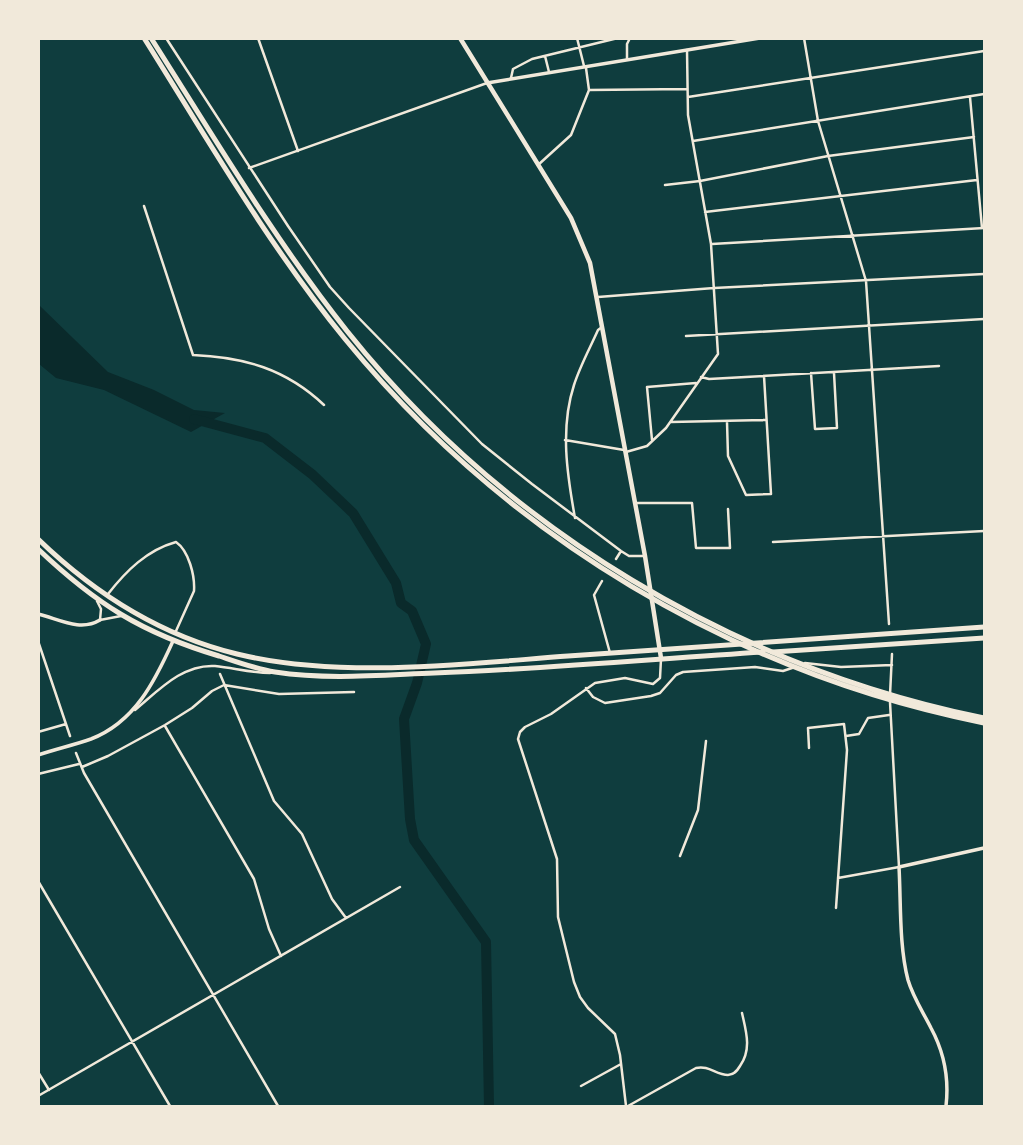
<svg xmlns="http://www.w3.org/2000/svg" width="1023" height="1145" viewBox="0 0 1023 1145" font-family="Overpass,sans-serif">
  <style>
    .water { fill: #0a2a2b }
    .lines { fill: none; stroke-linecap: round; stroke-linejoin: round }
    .river { stroke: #0a2a2b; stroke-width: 10 }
    .minor { stroke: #f1e9da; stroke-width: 2.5 }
    .tertiary { stroke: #f1e9da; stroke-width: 3.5 }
    .secondary { stroke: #f1e9da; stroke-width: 4.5 }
    .trunk { stroke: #f1e9da; stroke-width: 5 }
    .motorway { stroke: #f1e9da; stroke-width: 5 }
  </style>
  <rect width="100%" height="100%" fill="#0f3d3e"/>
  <path class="water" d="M39 305 108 372 154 390 194 410 225 413 191 432 104 390 56 378 39 364Z"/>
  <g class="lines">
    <path class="river" d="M194 419 265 438 313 475 353 513 396 583 401 603 412 611 426 644 417 683 404 719 410 819 414 840 486 942 489 1106"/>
    <path class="minor" d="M166 38 288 226 330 287 349 308 482 444 532 484 621 551 629 556H645
      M258 38 298 151
      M577 38 584 66
      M804 38 818 121 866 281 889 624
      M545 56 549 72
      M627 59V44L630 38
      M511 78 513 69 532 59 618 38
      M589 90 687 89
      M688 97 984 51
      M970 97 982 228
      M693 141 984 94
      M538 165 571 135 589 90 586 68
      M249 168 487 83
      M665 185 700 181 828 156 974 137
      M144 206 193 355C244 357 286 369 324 405
      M705 212 977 180
      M712 244 984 228
      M598 297 714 288 984 274
      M686 336 984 319
      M811 373 815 429 837 428 834 373
      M701 377 709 379 939 366
      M671 422 766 420
      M727 422 728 456 746 495 771 494 764 376
      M565 440 624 450
      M652 440 647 387 696 383
      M626 452 647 446 666 428 718 354 711 244 688 115 687 50
      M635 503H692L696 548H730L728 509
      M575 518C567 474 560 428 574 385 580 366 590 348 598 330L602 327
      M773 542 984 531
      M616 559 621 551
      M602 581 594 595 610 653
      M108 594C126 571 147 550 176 542 189 551 195 576 194 591L176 631
      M97 601 101 609 100 620 121 616
      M38 641 70 736
      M805 663 841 667 892 665
      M220 674 274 801 302 834 332 899 346 918
      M586 688 593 697 605 703 651 696 660 693 676 675 683 672 755 667 783 671 792 668
      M890 695 892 654
      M135 710C158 691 182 664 215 666 234 668 252 673 270 673
      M165 726 254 879 269 929 281 956
      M38 732 66 724
      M846 736 859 734 868 718 889 715
      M809 748 808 728 844 724 847 750 836 908
      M76 753 84 773 278 1106
      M82 767 108 756 165 725 192 708 212 691 224 685 279 694 354 692
      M38 774 79 764
      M680 856 698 810 706 741
      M838 878 899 867 890 702
      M38 881 170 1106
      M38 1072 49 1090
      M581 1086 621 1064
      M38 1096 400 887
      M626 1106 620 1055 615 1034 588 1008 580 997 574 982 558 917 557 859 518 739 520 732 525 727 551 714 595 683 625 678 653 684 660 678 661 659
      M628 1106 696 1068C709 1065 716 1075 728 1075 734 1075 737 1071 740 1066 752 1049 746 1031 742 1013"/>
    <path class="tertiary" d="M487 83 760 38
      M38 614C59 619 80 632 100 620
      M38 755C56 749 74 745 91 739 135 722 155 681 173 641
      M946 1106C949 1080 944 1052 931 1028 923 1012 913 997 908 980 899 946 901 902 899 867L984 848"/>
    <path class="secondary" d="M460 38 571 218 590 263 645 556 661 658"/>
    <path class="trunk" d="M38 539C95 594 159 635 237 654 341 679 462 664 568 656 707 647 846 637 984 627
      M38 549C96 604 142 633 219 656 237 662 256 669 275 672 327 680 382 675 434 673 544 669 654 659 763 652
      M773 652 984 638"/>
    <path class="motorway" d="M144 38C208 140 269 246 345 339 506 536 734 673 984 723
      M151 38C214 137 274 239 347 331 506 530 735 667 984 718"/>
  </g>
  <rect width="1023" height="1145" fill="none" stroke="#f1e9da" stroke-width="80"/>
</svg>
